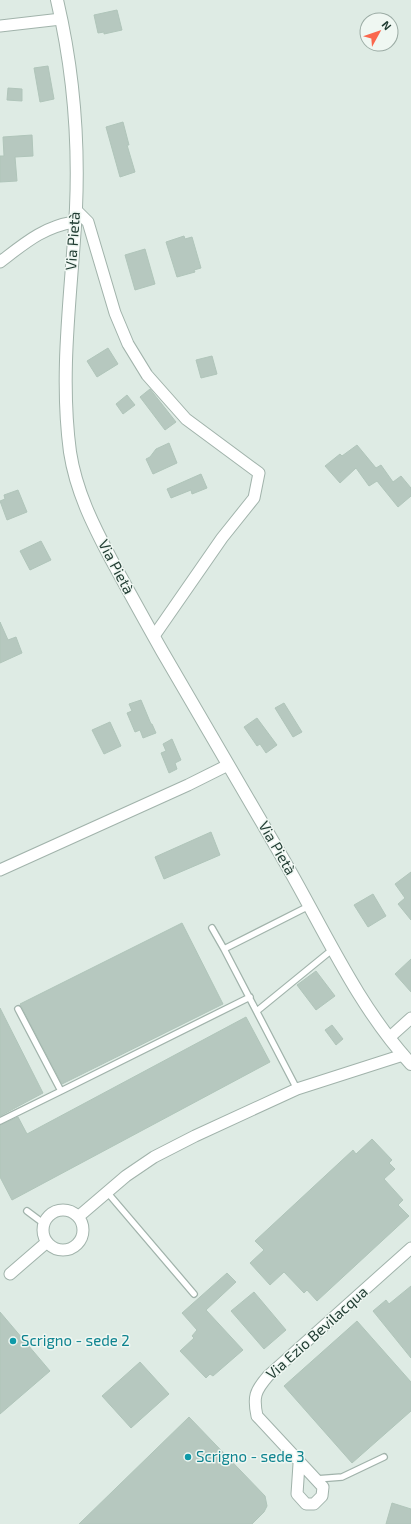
<svg xmlns="http://www.w3.org/2000/svg" width="411" height="1524" viewBox="0 0 411 1524" font-family="'Exo 2',sans-serif">
  <style>
    .building { fill: #b6c8bf; stroke: #b0c5ba }
    .lines { fill: none; stroke-linecap: round; stroke-linejoin: round }
    .service-casing { stroke: #a1b3ab; stroke-width: 8 }
    .minor-casing { stroke: #a1b3ab; stroke-width: 13 }
    .tertiary-casing { stroke: #a1b3ab; stroke-width: 14 }
    .service { stroke: #fff; stroke-width: 5.5 }
    .minor { stroke: #fff; stroke-width: 11 }
    .tertiary { stroke: #fff; stroke-width: 12 }
    .culture-dot { fill: #0f9aa8; stroke: #eff7f2; stroke-width: 1.5 }
    .labels { text-anchor: middle; stroke-width: 3; stroke-linejoin: round; paint-order: stroke }
    .street-label { font-size: 15px; fill: #1f3b31; stroke: #eff7f2 }
    .culture-label { font-size: 15px; fill: #0d838f; stroke: #eff7f2; text-anchor: start }
  </style>
  <rect width="100%" height="100%" fill="#deebe4"/>
  <path class="building" d="M117 10 122 30 104 34V32L98 33 94 15Z
    M48 66 54 99 40 102 34 68Z
    M8 88 22 89V101L7 100Z
    M123 122 129 145H127L135 172 120 177 106 127Z
    M32 135 33 156 15 157 17 181 0 182V156H4L3 137Z
    M184 236 185 239 192 237 201 268 194 270 195 272 177 277 166 242Z
    M145 249 155 284 135 290 125 255Z
    M108 348 118 364 97 377 87 361Z
    M212 356 217 374 201 378 196 360Z
    M150 389 176 422 165 430 140 397Z
    M127 395 135 405 123 414 116 404Z
    M169 443 177 463 153 474 146 459 150 457 156 449Z
    M357 445 376 468 381 465 393 482 401 476 411 488V496L398 507 377 481 369 486 356 468 340 483 325 466 340 454 342 456Z
    M201 474 207 488 192 494 191 490 171 498 167 489Z
    M18 490 27 512 7 520 0 501 5 499 4 495Z
    M41 541 51 560 30 570 20 551Z
    M0 622 8 640 16 637 22 653 0 663Z
    M141 700 151 724H152L156 733 143 738 140 730 135 732 127 713 132 711 129 704Z
    M284 703 302 732 293 737 275 708Z
    M257 718 277 745 266 753 260 744 257 746 244 727Z
    M110 722 121 746 104 754 92 730Z
    M172 739 181 760 175 763 177 769 169 773 161 753 166 751 163 744Z
    M211 832 220 855 164 879 155 857Z
    M411 872V920L398 904 405 898 395 884Z
    M373 894 386 916 368 927 354 905Z
    M182 923 223 1004 62 1084 20 1004Z
    M411 959V992L395 974Z
    M316 971 335 996 316 1010 297 985Z
    M0 1008 43 1093 0 1116Z
    M246 1017 270 1062 12 1200 0 1177V1125L18 1117 27 1134Z
    M332 1025 343 1039 336 1045 325 1030Z
    M372 1139 392 1160 389 1163 395 1169 384 1179 403 1200 398 1205 409 1216 317 1301 307 1290 304 1293 284 1272 270 1285 250 1263 264 1250 255 1241 353 1150 356 1154Z
    M227 1273 236 1282 206 1310 243 1350 213 1376 210 1374 206 1378 180 1351 194 1338 192 1336 197 1330 182 1313Z
    M411 1286V1358L373 1311 386 1300 389 1304Z
    M254 1292 286 1330 264 1349 231 1311Z
    M0 1312 50 1371 0 1414Z
    M357 1321 411 1382V1411L352 1463 284 1386Z
    M140 1362 169 1394 131 1428 102 1396Z
    M189 1417 265 1496 267 1506 264 1512 252 1524H79Z
    M392 1503 411 1509V1524H386Z"/>
  <g class="lines">
    <defs>
      <path id="service" d="M212 928 224 949
        M18 1009 61 1091 250 997
        M257 1011 333 949
        M297 1089 224 949 311 905
        M0 1121 61 1091
        M107 1192 194 1294
        M27 1211 43 1223
        M316 1479 342 1477 384 1457"/>
      <path id="minor" d="M0 26 61 19
        M76 210 88 222 115 313 128 344 147 375 186 419 259 473 254 498 222 538 154 636
        M0 262C25 243 43 227 74 222
        M0 870 188 785 228 765
        M390 1037 411 1018
        M43 1230a20 20 0 1 1 40 0a20 20 0 1 1-40 0Z
        M78 1217 126 1176 154 1157 195 1136 297 1089 403 1055
        M10 1274 47 1242
        M299 1464 297 1494 306 1504H314L322 1496 323 1487 257 1416C253 1397 255 1391 268 1376L411 1248"/>
      <path id="tertiary" d="M57 0C73 68 79 138 76 208 72 289 59 370 70 452 76 491 93 525 111 559 128 590 145 621 162 651 202 720 242 788 282 857 323 927 356 1004 411 1064"/>
    </defs>
    <use href="#service" class="service-casing"/>
    <use href="#minor" class="minor-casing"/>
    <use href="#tertiary" class="tertiary-casing"/>
    <use href="#service" class="service"/>
    <use href="#minor" class="minor"/>
    <use href="#tertiary" class="tertiary"/>
  </g>
  <g class="culture-dot">
    <circle cx="13" cy="1341" r="4"/>
    <circle cx="188" cy="1457" r="4"/>
  </g>
  <g class="labels">
    <g class="street-label">
      <text transform="translate(73 241) rotate(-86)" y="5">Via Pietà</text>
      <text transform="translate(116 567) rotate(62)" y="5">Via Pietà</text>
      <text transform="translate(277 848) rotate(60)" y="5">Via Pietà</text>
      <text transform="translate(317 1333) rotate(-42)" y="5">Via Ezio Bevilacqua</text>
    </g>
    <g class="culture-label">
      <text x="21" y="1346">Scrigno - sede 2</text>
      <text x="196" y="1462">Scrigno - sede 3</text>
    </g>
  </g>
  <g transform="translate(379 32) rotate(50)"><circle r="19" fill="#eff7f2" stroke="#9caca5"/>
  <path d="M0-3L7 15L0 10L-7 15Z" fill="#fa674d"/>
  <text y="-6" font-size="11" font-weight="bold" text-anchor="middle" fill="#1f3b31">N</text>
  </g>
</svg>
